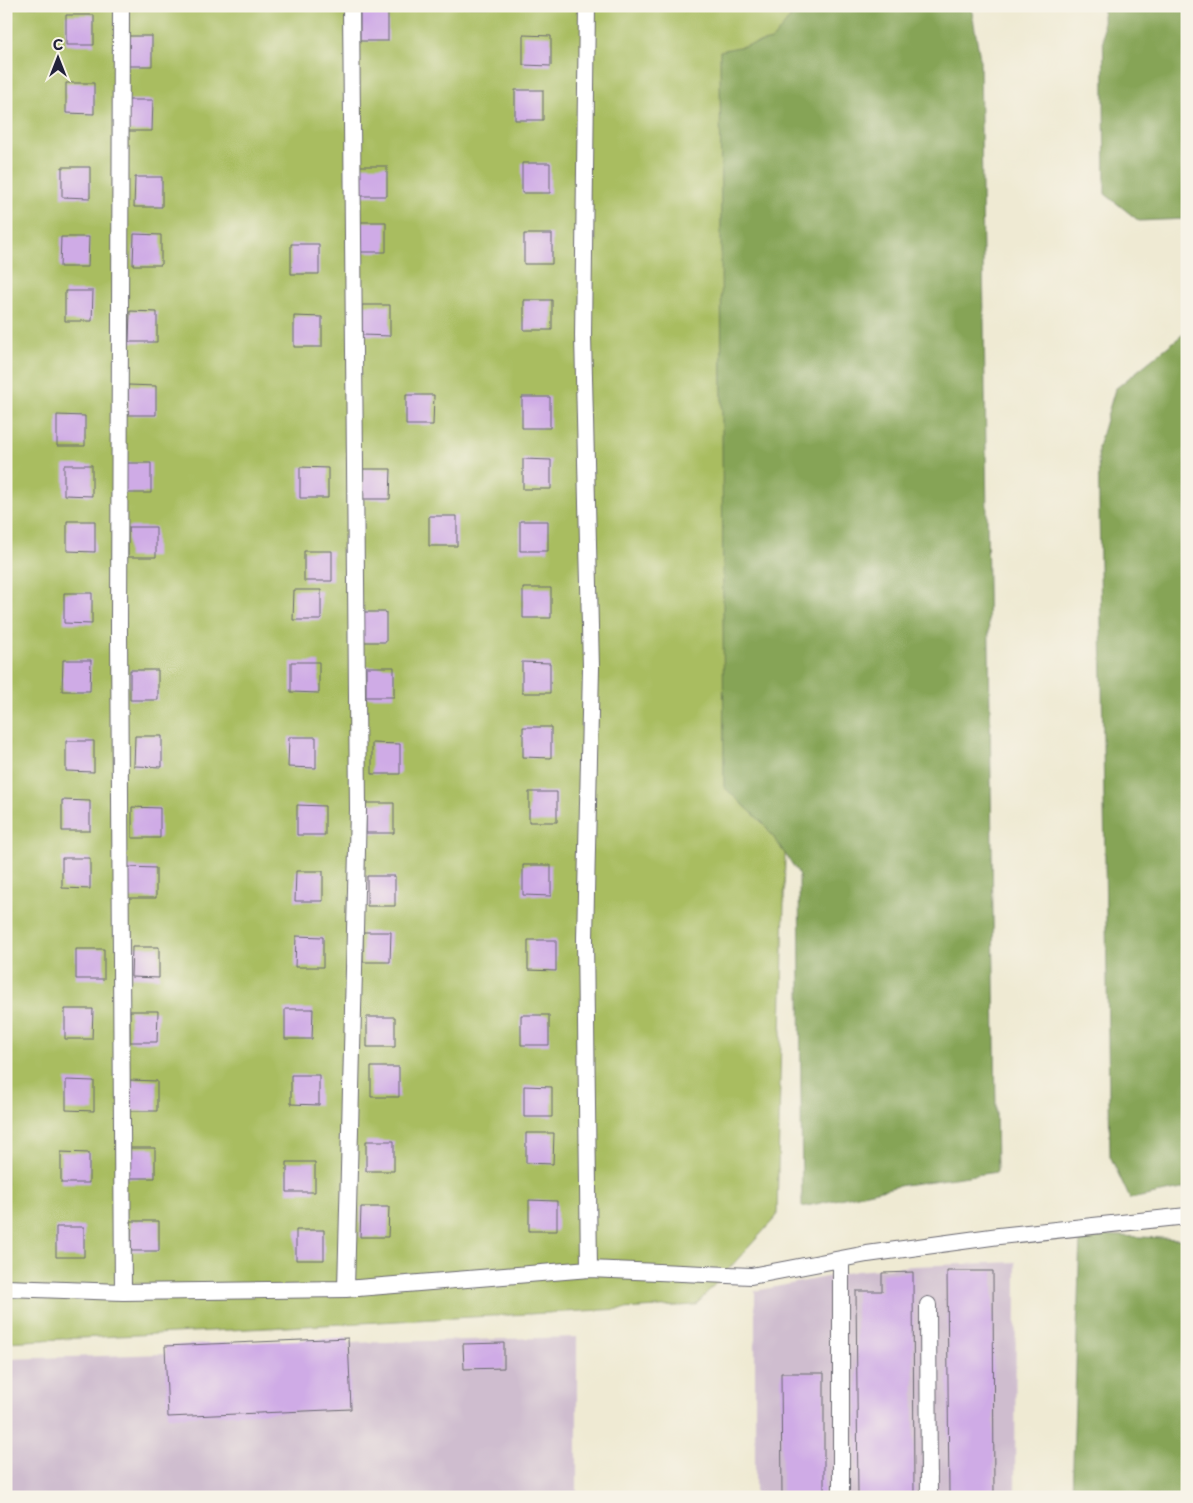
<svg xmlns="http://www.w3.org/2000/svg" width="1193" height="1503" viewBox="0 0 1193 1503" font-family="'Playpen Sans',sans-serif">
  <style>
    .industrial { fill: #cfbdcf }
    .green { fill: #a9bd61; stroke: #66704e }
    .forest { fill: #86a457; stroke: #546349 }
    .building { fill: #cfabe6 }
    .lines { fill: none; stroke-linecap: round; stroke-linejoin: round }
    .service-casing { stroke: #6a6870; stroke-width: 18 }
    .service { stroke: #fff; stroke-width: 16 }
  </style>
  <rect width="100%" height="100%" fill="#f7f3e8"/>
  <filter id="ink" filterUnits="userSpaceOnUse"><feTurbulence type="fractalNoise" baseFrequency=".02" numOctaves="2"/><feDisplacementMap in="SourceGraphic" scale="10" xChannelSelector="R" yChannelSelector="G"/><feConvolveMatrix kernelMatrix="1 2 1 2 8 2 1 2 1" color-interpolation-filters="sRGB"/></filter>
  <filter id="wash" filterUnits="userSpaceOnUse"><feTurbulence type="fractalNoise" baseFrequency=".0096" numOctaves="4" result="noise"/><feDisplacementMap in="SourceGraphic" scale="20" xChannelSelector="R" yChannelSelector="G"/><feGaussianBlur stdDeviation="1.12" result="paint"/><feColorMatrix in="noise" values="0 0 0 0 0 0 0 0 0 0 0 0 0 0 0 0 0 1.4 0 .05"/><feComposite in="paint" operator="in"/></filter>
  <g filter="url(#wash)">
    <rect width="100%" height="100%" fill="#efead3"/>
    <path class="industrial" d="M1016 1262 1015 1497H755V1291L856 1271 913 1266Z
      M577 1337V1497H6V1359L165 1354V1346L348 1338V1343Z"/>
    <path class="green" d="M6 6H804L777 1216 696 1305 6 1342Z"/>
    <path class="forest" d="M790 6H971L980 58 997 1172 904 1185 802 1207 799 874 765 825 724 787 720 51 772 40 790 18Z
      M1103 6H1187V219L1139 221 1105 194Z
      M1187 331V1188L1130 1199 1110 1156 1098 447 1115 389Z
      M1080 1234 1181 1239 1187 1238V1497H1072Z"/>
    <g id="blocks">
      <path class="building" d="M360 11H388V41H360Z
        M66 15H94V45H66Z
        M523 35 551 36V66L523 65Z
        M124 36H152V66H124Z
        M66 83H94V114L66 113Z
        M515 90H543V120H515Z
        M125 100H153L152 131H125Z
        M522 163H550V193H522Z
        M359 166H387V196H359Z
        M62 167H90V198L62 197Z
        M135 177H162V207H134Z
        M358 222H386V252H358Z
        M134 234 161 235V265H133Z
        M524 234H552V264H524Z
        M61 237H89L88 267H60Z
        M291 244H319V274H291Z
        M65 291H93L92 321H65Z
        M524 300H552V330H524Z
        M362 305H390V336L362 335Z
        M130 311 157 312V342H129Z
        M294 316 322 317V347H294Z
        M128 385 156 386V415H128Z
        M406 395H434L433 425H406Z
        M522 397H550V428H522Z
        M57 415 85 416V446H57Z
        M523 459 551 460V489H523Z
        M123 463H151V493H123Z
        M64 465H92V496L64 495Z
        M300 467 328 468V498H300Z
        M363 469H391L390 499H362Z
        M429 516H457V546H429Z
        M67 521H95V552L67 551Z
        M520 521H548V551H520Z
        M128 527H156V557H128Z
        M304 551H332V581H304Z
        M523 588H551V618H523Z
        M294 590H321V620H293Z
        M64 593H92V624L64 623Z
        M358 612H386V642H358Z
        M63 660H91L90 691H62Z
        M291 662H319V693L291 692Z
        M522 662 550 663V693H522Z
        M366 667H394V697H366Z
        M130 670H158V700H130Z
        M523 727H551V758L523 757Z
        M135 736H162V767L134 766Z
        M289 737H316V768L288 767Z
        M66 741H94V772L66 771Z
        M372 743 400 744V774H372Z
        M529 792H557V822H529Z
        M62 800 90 801V831H62Z
        M366 803H394V833H366Z
        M297 805 325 806V835H297Z
        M132 807 160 808V838H132Z
        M62 858H90V889L62 888Z
        M523 865H551V896L523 895Z
        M128 867 156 868V898H128Z
        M296 871H323V901H295Z
        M367 876H395V906H367Z
        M363 932H391L390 962H363Z
        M296 936 323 937V967H295Z
        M528 940H556V971L528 970Z
        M132 947H159V978L131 977Z
        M76 949H104V979H76Z
        M65 1009H93L92 1039H65Z
        M285 1009H313L312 1039H285Z
        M130 1011H158L157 1042H130Z
        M521 1015H549V1045H521Z
        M367 1017H395V1047H367Z
        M371 1067H399V1097H371Z
        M291 1075H319V1105L291 1104Z
        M66 1080 94 1081V1111L66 1110Z
        M130 1080 157 1081V1111H129Z
        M524 1086 552 1087V1117H524Z
        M526 1133H554L553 1164 526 1163Z
        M366 1141H394V1171H366Z
        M127 1148H155V1178H127Z
        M61 1152 89 1153V1183H61Z
        M287 1162H315V1192H287Z
        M529 1200 557 1201V1231H529Z
        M361 1207H389L388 1237H360Z
        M131 1221H159V1251H131Z
        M56 1227H84V1257H56Z
        M296 1230H324V1260H296Z
        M947 1271H993L994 1497H949Z
        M913 1272 914 1497H858L856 1291H882V1273Z
        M348 1338 351 1409 168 1417 165 1346Z
        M504 1343V1368L464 1369 463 1344Z
        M781 1373H824V1497H782Z
        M6 1378H8L10 1413H6Z"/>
    </g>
  </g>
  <g filter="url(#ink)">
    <use href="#blocks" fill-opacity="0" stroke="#6a6870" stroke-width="1"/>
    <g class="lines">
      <defs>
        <path id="service" d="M121 6 119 631 123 1292
          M587 6 583 336 591 668 585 939 589 1269
          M6 1288 123 1292 346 1289 589 1269 751 1276 867 1254 999 1236 1187 1216
          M346 1289 358 810 351 6
          M928 1305 929 1497
          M841 1497V1259"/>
      </defs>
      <use href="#service" class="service-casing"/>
      <use href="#service" class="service"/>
    </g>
  </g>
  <rect width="1193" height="1503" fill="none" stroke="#f7f3e8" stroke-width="25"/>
  <g transform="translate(58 58)" stroke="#f7f3e8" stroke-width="4" paint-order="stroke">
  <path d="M0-4L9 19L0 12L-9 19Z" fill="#22223b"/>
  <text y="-8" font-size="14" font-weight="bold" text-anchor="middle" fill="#22223b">С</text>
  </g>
</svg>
